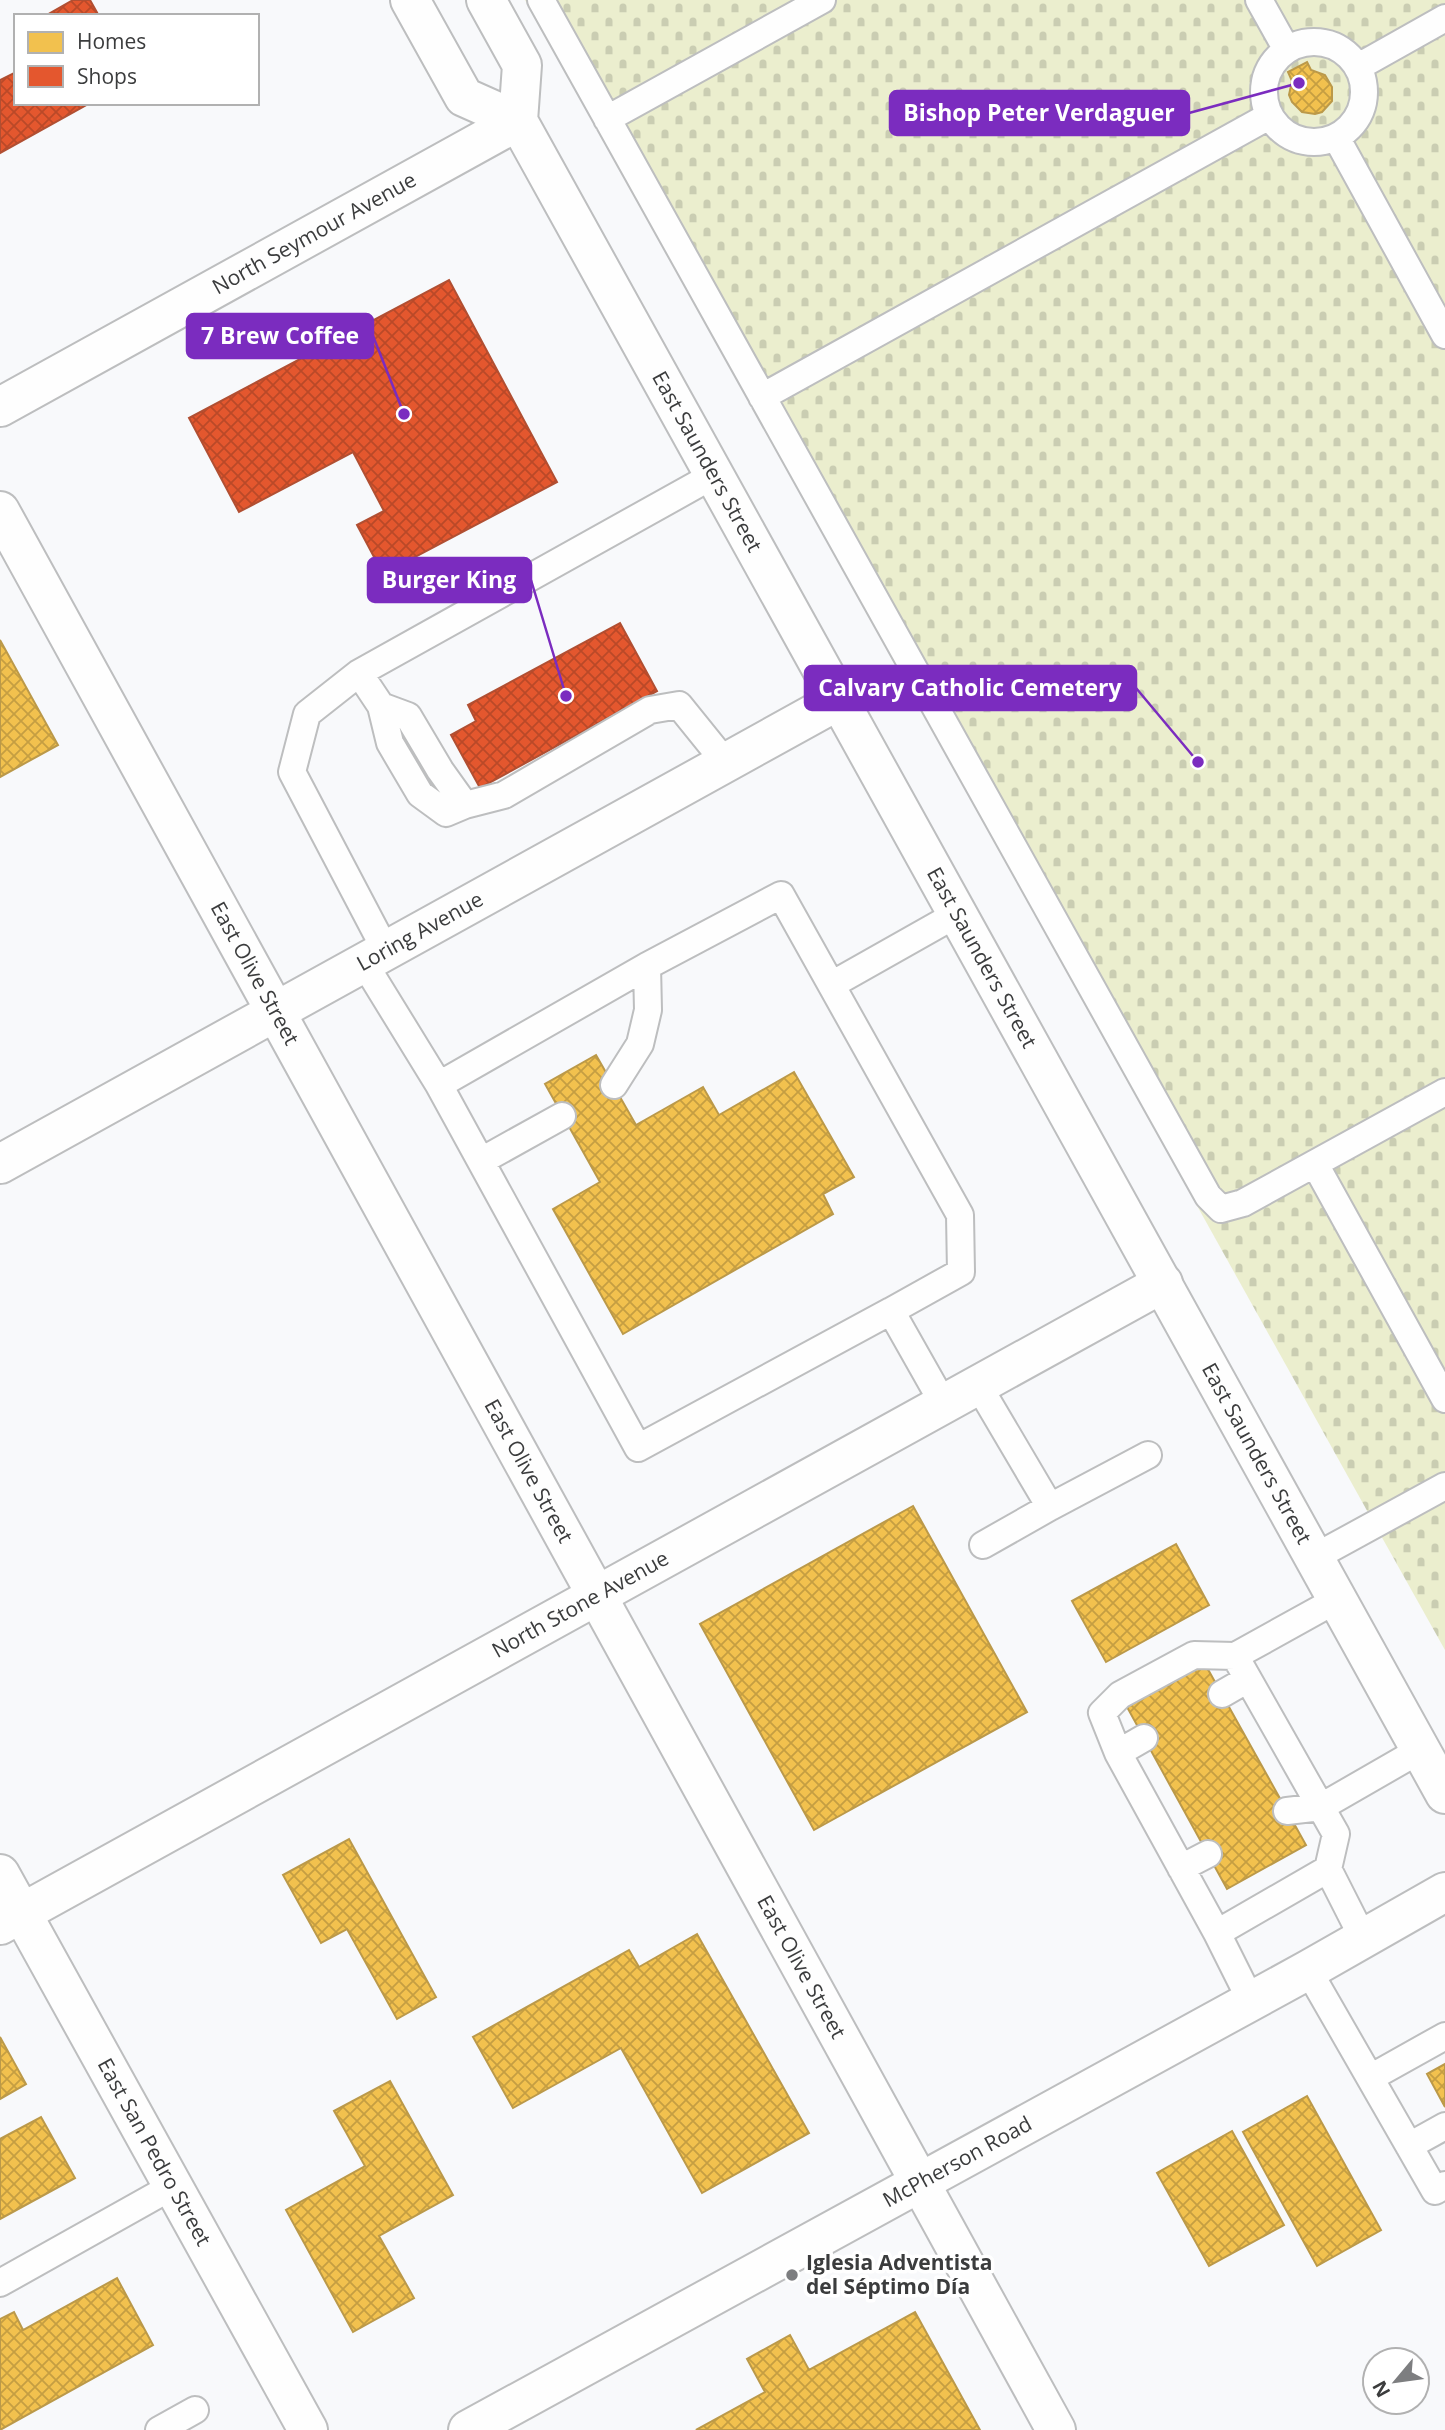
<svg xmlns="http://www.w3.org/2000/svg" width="1445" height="2430" viewBox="0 0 1445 2430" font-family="'Open Sans',sans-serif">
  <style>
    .cemetery { fill: url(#cemetery-stones) }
    .homes { fill: url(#homes-cross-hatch); stroke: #bb9949; stroke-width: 2 }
    .shops { fill: url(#shops-cross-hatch); stroke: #b14f32; stroke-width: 2 }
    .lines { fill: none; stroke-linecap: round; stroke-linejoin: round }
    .lane-casing { stroke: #bdbebf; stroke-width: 30 }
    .street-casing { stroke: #bdbebf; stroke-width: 42 }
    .secondary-casing { stroke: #bdbebf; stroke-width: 42 }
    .primary-casing { stroke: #bdbebf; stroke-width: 42 }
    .lane { stroke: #fefefe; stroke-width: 26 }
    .street { stroke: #fefefe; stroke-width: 38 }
    .secondary { stroke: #fefefe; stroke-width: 38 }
    .primary { stroke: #fefefe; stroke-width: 38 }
    .poi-dot { fill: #7d7e80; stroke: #fff; stroke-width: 2.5 }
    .labels { text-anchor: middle; stroke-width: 7; stroke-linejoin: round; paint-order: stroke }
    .street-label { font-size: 21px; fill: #3b3c3d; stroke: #fff }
    .poi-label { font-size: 21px; font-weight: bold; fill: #3b3c3d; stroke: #fff; text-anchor: start }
    .leader { fill: none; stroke: #7b2cbf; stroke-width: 2.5 }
    .callout-dot { fill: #7b2cbf; stroke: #fff; stroke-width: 2.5 }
    .callout { fill: #7b2cbf; stroke: #7b2cbf; stroke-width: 2.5 }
    .callout-label { font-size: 23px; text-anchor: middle; font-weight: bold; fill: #fff }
  </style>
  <defs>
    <pattern id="cemetery-stones" width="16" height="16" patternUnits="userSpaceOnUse" patternTransform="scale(1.75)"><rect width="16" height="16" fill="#ebeece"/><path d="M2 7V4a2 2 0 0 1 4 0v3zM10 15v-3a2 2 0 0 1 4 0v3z" fill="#cacdb2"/></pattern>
    <pattern id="homes-cross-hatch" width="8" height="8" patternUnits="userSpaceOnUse" patternTransform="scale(1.75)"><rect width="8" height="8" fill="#f2c14e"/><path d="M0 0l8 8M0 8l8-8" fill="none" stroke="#c59e42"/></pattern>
    <pattern id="shops-cross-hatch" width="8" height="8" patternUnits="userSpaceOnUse" patternTransform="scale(1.75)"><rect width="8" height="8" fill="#e4572e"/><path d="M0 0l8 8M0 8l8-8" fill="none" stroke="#ba4928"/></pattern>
  </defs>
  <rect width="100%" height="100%" fill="#f8f9fb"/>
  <path class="cemetery" d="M525 0H1445V1650L1375 1525Z"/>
  <path class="homes" d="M1307 62 1311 70 1325 75 1332 87V101L1322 112 1315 114 1302 112 1292 102 1289 95 1292 81 1288 72Z
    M0 640 58 745 0 777Z
    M596 1055 636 1125 703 1087 719 1115 794 1072 854 1177 823 1194 833 1214 623 1334 553 1209 600 1182 545 1084Z
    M913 1506 1027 1712 814 1830 700 1624Z
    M1176 1544 1209 1605 1106 1662 1072 1601Z
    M1205 1664 1306 1845 1227 1889 1127 1707Z
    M349 1839 436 1997 397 2019 347 1929 321 1943 283 1875Z
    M697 1934 809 2133 702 2193 621 2048 513 2108 473 2037 629 1950 639 1967Z
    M0 2037 26 2084 0 2099Z
    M1445 2064V2107L1427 2074Z
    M390 2081 453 2195 379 2236 414 2298 353 2332 286 2210 365 2166 334 2111Z
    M1307 2096 1381 2230 1317 2266 1243 2132Z
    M41 2117 75 2178 0 2219V2139Z
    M1232 2131 1284 2225 1209 2266 1157 2173Z
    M117 2278 153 2345 0 2430V2319L14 2312 23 2330Z
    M915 2312 980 2430H696L765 2392 747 2359 790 2335 809 2370Z"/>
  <path class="shops" d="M73 0H90L99 16H45Z
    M16 72V103H90L0 153V80Z
    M449 280 557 482 383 574 357 525 384 511 353 452 239 512 189 418Z
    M620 623 657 691 480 788 451 735 476 721 468 705Z"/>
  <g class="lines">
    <defs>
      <path id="lane" d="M541 0 1208 1196 1221 1209 1243 1203 1445 1092
        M1259 0 1287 50
        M1264 92a50 50 0 1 1 100 0a50 50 0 1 1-100 0Z
        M1358 67 1445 18
        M607 119 822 0
        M1336 137 1445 335
        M762 397 1269 116
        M359 673 381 706 390 743 420 794 446 813 465 805 504 795 650 710 679 705 725 762
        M381 706 408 716 440 770 465 805
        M386 951 292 772 307 714 359 673 714 475
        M364 963 439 1085
        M833 984 957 914
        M614 1085 640 1044 648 1010 647 966
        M481 1161 562 1116
        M1315 1164 1445 1399
        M891 1311 961 1272 960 1215 781 895 647 966 439 1085 638 1448 891 1311 943 1403
        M978 1385 1050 1507 983 1545
        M1050 1507 1148 1455
        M1315 1557 1445 1486
        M1235 1656 1336 1834 1328 1869 1217 1933 1118 1753 1102 1713 1120 1695 1194 1655 1235 1656 1338 1599
        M1222 1694 1248 1679
        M1118 1753 1144 1738
        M1287 1811 1321 1807 1420 1750
        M1181 1868 1208 1854
        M1328 1869 1363 1938
        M1217 1933 1251 2001
        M1308 1970 1435 2191 1445 2185
        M1370 2078 1445 2036
        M1409 2146 1445 2126
        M0 2283 173 2186
        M159 2430 195 2410"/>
      <g id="street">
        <path id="s1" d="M0 407 518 121"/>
        <path id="s2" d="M0 511 1056 2430"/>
        <path id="s3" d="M0 1164 839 700"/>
        <path id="s4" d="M0 1874 308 2430"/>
        <path id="s5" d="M0 1925 1163 1283"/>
      </g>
      <g id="secondary">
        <path id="s6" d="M468 2430 1308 1970 1445 1892"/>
      </g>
      <g id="primary">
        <path d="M410 0 464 97 518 121"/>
        <path id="s7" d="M486 0 522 65 518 121 1445 1794"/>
      </g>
    </defs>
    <use href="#lane" class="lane-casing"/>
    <use href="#street" class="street-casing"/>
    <use href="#secondary" class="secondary-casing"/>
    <use href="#primary" class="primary-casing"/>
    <use href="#lane" class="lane"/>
    <use href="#street" class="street"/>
    <use href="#secondary" class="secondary"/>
    <use href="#primary" class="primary"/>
  </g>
  <circle class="poi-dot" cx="792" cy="2275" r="7"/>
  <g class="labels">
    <g class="street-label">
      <text dy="7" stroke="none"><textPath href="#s1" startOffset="359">North Seymour Avenue</textPath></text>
      <text dy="7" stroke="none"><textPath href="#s7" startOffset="520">East Saunders Street</textPath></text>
      <text dy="7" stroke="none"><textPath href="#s3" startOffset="480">Loring Avenue</textPath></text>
      <text dy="7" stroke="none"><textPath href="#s7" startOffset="1087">East Saunders Street</textPath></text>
      <text dy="7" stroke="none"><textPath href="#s2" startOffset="528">East Olive Street</textPath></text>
      <text dy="7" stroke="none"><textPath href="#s7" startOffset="1654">East Saunders Street</textPath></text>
      <text dy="7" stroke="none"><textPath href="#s2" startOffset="1096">East Olive Street</textPath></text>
      <text dy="7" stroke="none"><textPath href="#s5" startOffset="663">North Stone Avenue</textPath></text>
      <text dy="7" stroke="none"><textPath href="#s2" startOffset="1662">East Olive Street</textPath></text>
      <text dy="7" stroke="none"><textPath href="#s4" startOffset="318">East San Pedro Street</textPath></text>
      <text dy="7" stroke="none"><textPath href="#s6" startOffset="558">McPherson Road</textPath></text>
    </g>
    <g class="poi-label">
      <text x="806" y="2270">Iglesia Adventista<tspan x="806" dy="24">del Séptimo Día</tspan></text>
    </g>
  </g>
  <path class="leader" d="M1299 83L1189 113M404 414L373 336M566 696L531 580M1198 762L1136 688"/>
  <g class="callout-dot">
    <circle cx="1299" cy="83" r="7"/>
    <circle cx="404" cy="414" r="7"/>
    <circle cx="566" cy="696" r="7"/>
    <circle cx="1198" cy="762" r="7"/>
  </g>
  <g class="callout">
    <rect x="890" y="91" width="299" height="44" rx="7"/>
    <rect x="187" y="314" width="186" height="44" rx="7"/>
    <rect x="368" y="558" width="163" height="44" rx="7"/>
    <rect x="805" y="666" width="331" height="44" rx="7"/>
  </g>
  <g class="callout-label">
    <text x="1039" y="121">Bishop Peter Verdaguer</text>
    <text x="280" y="344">7 Brew Coffee</text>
    <text x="449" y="588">Burger King</text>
    <text x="970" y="696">Calvary Catholic Cemetery</text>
  </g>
  <rect x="14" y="14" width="245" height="91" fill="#ffffff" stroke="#b1b1b1" stroke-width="2"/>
  <rect x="28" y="32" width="35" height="21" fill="#f2c14e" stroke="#b1b1b1" stroke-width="2"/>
  <text x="77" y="49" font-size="21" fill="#3b3c3d">Homes</text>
  <rect x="28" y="66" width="35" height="21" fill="#e4572e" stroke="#b1b1b1" stroke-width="2"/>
  <text x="77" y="84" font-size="21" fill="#3b3c3d">Shops</text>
  <g transform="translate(1396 2381) rotate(241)"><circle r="33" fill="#ffffff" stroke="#b1b1b1" stroke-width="2"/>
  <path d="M0-5L12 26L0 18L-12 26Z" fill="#7d7e80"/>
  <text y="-10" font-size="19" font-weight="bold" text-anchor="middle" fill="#3b3c3d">N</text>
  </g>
</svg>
